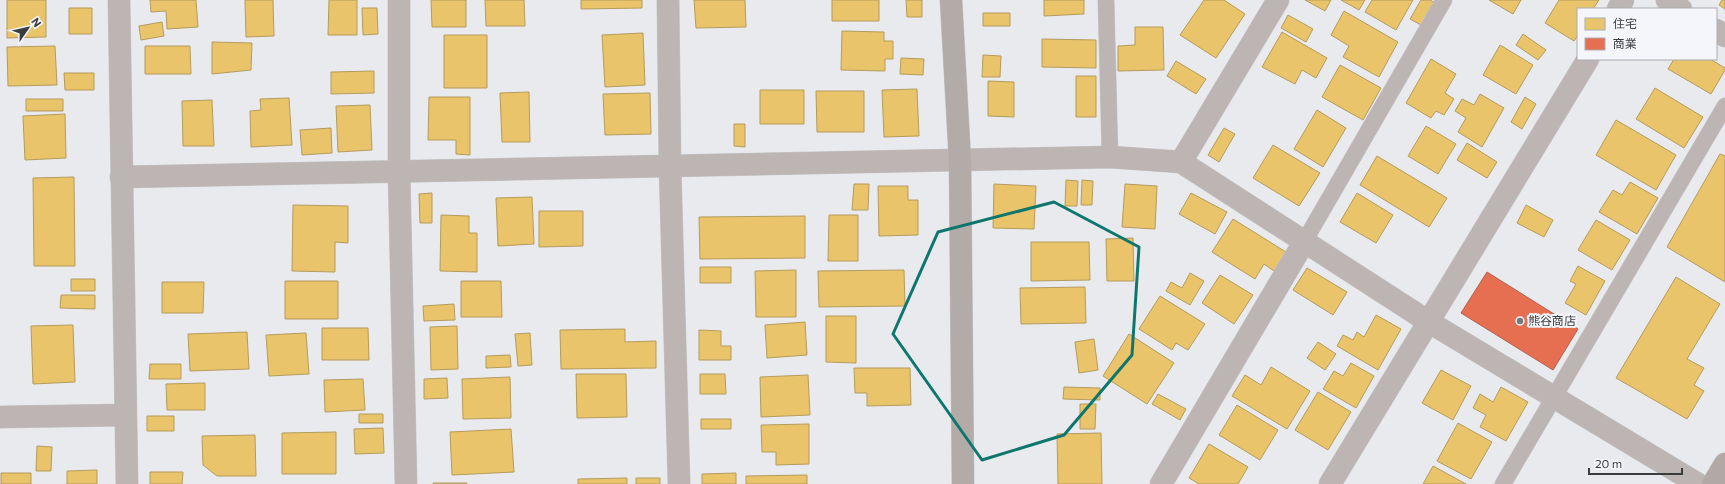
<svg xmlns="http://www.w3.org/2000/svg" width="1725" height="484" viewBox="0 0 1725 484" font-family="Commissioner,'Noto Sans JP',sans-serif">
  <style>
    .homes { fill: #e9c46a; stroke: #b59b5d }
    .shops { fill: #e76f51; stroke: #b3604b }
    .lines { fill: none; stroke-linecap: round; stroke-linejoin: round }
    .lane-casing { stroke: #c7c7c9; stroke-width: 17 }
    .street-casing { stroke: #c7c7c9; stroke-width: 23 }
    .secondary-casing { stroke: #c7c7c9; stroke-width: 23 }
    .highway-casing { stroke: #c7c7c9; stroke-width: 23 }
    .lane { stroke: #bdb5b3; stroke-width: 16 }
    .street { stroke: #bdb5b3; stroke-width: 22 }
    .secondary { stroke: #b3aba8; stroke-width: 22 }
    .highway { stroke: #b2a9a6; stroke-width: 22 }
    .marked { fill: none; stroke: #0f766e; stroke-width: 3; stroke-linejoin: round }
    .poi-dot { fill: #78797b; stroke: #f4f6fc; stroke-width: 1.5 }
    .labels { text-anchor: middle; stroke-width: 4; stroke-linejoin: round; paint-order: stroke }
    .poi-label { font-size: 12px; fill: #3b3c3e; stroke: #f4f6fc; text-anchor: start }
  </style>
  <rect width="100%" height="100%" fill="#e9eaed"/>
  <path class="homes" d="M7 0H46V37L7 38Z
    M150 0H196L198 27 167 29 166 11 151 12Z
    M245 0H273L274 36 246 37Z
    M329 0H357V35H328Z
    M431 0H466V27H432Z
    M485 0H524L525 26H486Z
    M581 0H642V8L581 9Z
    M694 0H745L746 27 696 28Z
    M832 0H879V21H832Z
    M906 0H922V17H907Z
    M1044 0H1084V14L1044 16Z
    M1204 0H1224L1245 14 1216 58 1180 35Z
    M1305 0H1331L1325 11Z
    M1341 0H1365L1359 10Z
    M1372 0H1413L1396 30 1365 12Z
    M1421 0H1430L1434 2 1421 25 1410 19Z
    M1489 0H1521L1513 14Z
    M1559 0H1599L1593 9H1578V35L1574 41 1545 23Z
    M1722 0H1725V9L1719 5Z
    M69 8H92V34H69Z
    M362 8H377L378 34 363 35Z
    M1344 11 1398 42 1379 77 1343 57 1349 46 1331 35Z
    M983 13H1010V26H983Z
    M1288 15 1313 29 1306 42 1281 28Z
    M162 22 164 36 141 40 139 26Z
    M1135 27H1163L1164 70 1118 71V46L1135 45Z
    M842 31 884 32V41H893V59H885V71L841 70Z
    M1282 32 1327 58 1316 78 1302 70 1295 84 1262 67Z
    M643 33 645 85 605 87 602 35Z
    M1523 34 1546 50 1538 60 1516 45Z
    M444 35H487V88H444Z
    M1042 39 1096 40V68L1042 67Z
    M212 42 252 43 251 70 212 74Z
    M1500 45 1533 65 1516 94 1483 75Z
    M55 46 57 85 8 86 7 47Z
    M145 46H190L191 74H145Z
    M983 55 1001 56 1000 77H982Z
    M901 58 924 59 923 75 900 74Z
    M1431 59 1456 74 1445 93 1454 99 1444 115 1436 111 1431 118 1406 103Z
    M1674 59H1710L1725 68V70L1711 94 1668 69Z
    M1176 61 1206 79 1196 94 1167 76Z
    M1340 65 1381 88 1363 120 1322 97Z
    M374 71V93L331 94V72Z
    M64 73H94V90H65Z
    M1076 76H1096V117H1076Z
    M988 81 1014 82V117L988 116Z
    M1655 88 1703 117 1684 148 1636 119Z
    M917 89 919 136 884 137 882 90Z
    M760 90H804V124H760Z
    M816 91H864V132H817Z
    M529 92 530 142H502L500 93Z
    M650 93 651 134 605 135 603 94Z
    M1480 94 1504 108 1482 147 1458 132 1466 118 1455 111 1462 99 1474 105Z
    M429 97H470V155L456 154V140H428Z
    M1525 97 1536 104 1522 129 1511 122Z
    M289 98 292 145 251 147 250 111 261 110 260 99Z
    M26 99H63V111H26Z
    M212 100 214 146H183L182 101Z
    M370 105 372 150 338 152 336 106Z
    M1317 110 1346 128 1323 167 1294 149Z
    M65 114 66 158 25 160 23 116Z
    M1616 120 1676 155 1656 190 1596 155Z
    M734 124H745V147L734 146Z
    M1426 126 1456 144 1438 174 1408 156Z
    M331 128 332 153 302 155 300 130Z
    M1224 128 1235 134 1219 162 1208 155Z
    M1467 143 1497 162 1487 178 1457 160Z
    M1273 145 1320 173 1299 206 1253 178Z
    M1720 154 1725 156V282L1667 247Z
    M1377 156 1447 198 1429 227 1360 185Z
    M74 177 75 266H34L33 178Z
    M1066 180 1078 181 1077 206H1065Z
    M1082 180 1093 181 1092 205H1081Z
    M1630 182 1658 198 1637 234 1599 212 1613 190 1622 195Z
    M854 184H869L868 210H852Z
    M994 184 1036 186 1034 229 993 228Z
    M1125 184 1157 186 1155 229 1122 227Z
    M878 186H908V200H918V235L879 236Z
    M432 193V223H420L419 194Z
    M1191 193 1227 212 1215 234 1179 214Z
    M1357 193 1393 215 1376 243 1340 222Z
    M532 197 534 244 498 246 496 198Z
    M293 205 348 206V243L335 242V272L292 271Z
    M1526 205 1553 220 1544 237 1517 223Z
    M539 211H583V246L539 247Z
    M441 215 469 216V233H477V272L440 271Z
    M829 215H858V261H828Z
    M805 216V258L700 259 699 217Z
    M1233 219 1286 252 1274 271 1264 264 1255 279 1212 252Z
    M1596 220 1630 240 1612 270 1578 250Z
    M1133 238 1134 281H1107L1106 239Z
    M1031 242H1089L1090 280 1031 281Z
    M1578 266 1605 281 1586 315 1565 303 1576 284 1570 281Z
    M700 267H731V283H700Z
    M1307 268 1347 292 1333 315 1293 290Z
    M796 270V317H756L755 271Z
    M904 270 905 306 819 307 818 271Z
    M1190 273 1204 281 1190 305 1166 291 1171 282 1182 288Z
    M1220 275 1253 295 1234 324 1202 303Z
    M1676 277 1720 304 1687 359 1704 368 1694 385 1704 391 1687 419 1616 378Z
    M71 279H95V291H71Z
    M285 281H338V319H285Z
    M461 281H501L502 317H461Z
    M162 282H204L203 313H162Z
    M1085 287 1086 323 1021 324 1020 288Z
    M61 295H95V309L60 308Z
    M1160 296 1205 324 1188 350 1176 343 1172 350 1139 329Z
    M454 304 455 320 424 321 423 306Z
    M1376 315 1401 329 1378 370 1337 346 1343 335 1353 340 1357 332 1364 337Z
    M826 316H856V363L826 362Z
    M805 322 807 355 767 358 765 325Z
    M73 325 75 382 33 384 31 326Z
    M457 326 458 369 431 370 430 327Z
    M322 328H368L369 360H322Z
    M625 329V342L656 341V368L561 369 560 330Z
    M699 330 721 331V346H731V360H699Z
    M247 332 249 369 190 371 188 334Z
    M306 333 309 374 269 376 266 335Z
    M530 333 532 365 518 366 515 334Z
    M1129 334 1174 363 1147 404 1103 376Z
    M1094 339 1098 370 1079 373 1075 342Z
    M1318 342 1336 354 1325 370 1307 358Z
    M510 355 511 367 486 368V356Z
    M1351 363 1374 376 1356 408 1323 389 1334 371 1343 376Z
    M150 364H181V379H149Z
    M1271 367 1310 391 1287 429 1232 396 1245 375 1261 385Z
    M854 368H910L911 405 867 406V393H855Z
    M1441 370 1471 386 1453 420 1422 403Z
    M576 374H626L627 417 577 418Z
    M700 374H725L726 394H700Z
    M808 375 810 415 761 417 760 377Z
    M510 377 511 418 463 419 462 379Z
    M447 378 448 398 424 399V379Z
    M363 379 365 410 325 412 324 380Z
    M205 383V410H167L166 384Z
    M1064 387 1100 388V400L1063 399Z
    M1501 387 1528 402 1506 441 1480 427 1486 415 1473 408 1480 394 1493 402Z
    M1318 392 1351 412 1328 450 1295 430Z
    M1158 394 1186 409 1180 420 1152 404Z
    M1080 404H1096L1095 429H1080Z
    M1237 405 1278 430 1260 460 1219 435Z
    M359 414H383V423H359Z
    M147 416H174V431H147Z
    M701 419H731V429H701Z
    M1458 423 1492 442 1471 479 1437 461Z
    M809 424V464L776 465V452H762L761 425Z
    M383 428 384 453 355 454 354 429Z
    M511 429 514 472 452 475 450 432Z
    M336 432V474H282V433Z
    M1101 433 1102 484H1058L1057 434Z
    M255 435 256 476H217L203 465 202 436Z
    M1209 444 1248 467 1238 484H1199L1189 478Z
    M37 446 52 447 51 471H36Z
    M1433 466 1466 484H1423Z
    M97 470V484H67V471Z
    M150 472H183L182 484H150Z
    M1 473H31V484H1Z
    M736 473V484H702V474Z
    M807 475V484H746V476Z
    M627 478V484H578V479Z
    M636 478H660V484H636Z
    M433 483H467V484H433Z"/>
  <path class="shops" d="M1487 272 1578 329 1553 370 1461 313Z"/>
  <g class="lines">
    <defs>
      <path id="lane" d="M1106 0 1110 157
        M1304 242 1444 0
        M1503 484 1725 106"/>
      <path id="street" d="M119 0 127 484
        M399 0V171L406 484
        M668 0 670 166 679 484
        M1667 0 1681 9
        M1618 9 1623 0
        M1716 30 1725 36
        M1181 162 1278 0
        M121 177 1110 157 1181 162 1429 322 1698 484
        M0 417 125 415
        M1161 484 1304 242
        M1330 484 1588 59"/>
      <path id="secondary" d="M951 0 960 161 963 484"/>
      <path id="highway" d="M1713 484 1725 464"/>
    </defs>
    <use href="#lane" class="lane-casing"/>
    <use href="#street" class="street-casing"/>
    <use href="#secondary" class="secondary-casing"/>
    <use href="#highway" class="highway-casing"/>
    <use href="#lane" class="lane"/>
    <use href="#street" class="street"/>
    <use href="#secondary" class="secondary"/>
    <use href="#highway" class="highway"/>
  </g>
  <path class="marked" d="M1054 202 1139 247 1132 355 1064 435 982 460 893 334 938 232Z"/>
  <circle class="poi-dot" cx="1520" cy="321" r="4"/>
  <g class="labels">
    <g class="poi-label">
      <text x="1528" y="325">熊谷商店</text>
    </g>
  </g>
  <rect x="1577" y="8" width="140" height="52" fill="#f4f6fc" stroke="#aaacb0"/>
  <rect x="1585" y="18" width="20" height="12" fill="#e9c46a" stroke="#aaacb0"/>
  <text x="1613" y="28" font-size="12" fill="#3b3c3e">住宅</text>
  <rect x="1585" y="38" width="20" height="12" fill="#e76f51" stroke="#aaacb0"/>
  <text x="1613" y="48" font-size="12" fill="#3b3c3e">商業</text>
  <g transform="translate(28 28) rotate(56)" stroke="#f4f6fc" stroke-width="3" paint-order="stroke">
  <path d="M0-3L7 15L0 10L-7 15Z" fill="#3b3c3e"/>
  <text y="-6" font-size="11" font-weight="bold" text-anchor="middle" fill="#3b3c3e">N</text>
  </g>
  <path d="M1589 468v6h93v-6" fill="none" stroke="#3b3c3e" stroke-width="2"/>
  <text x="1595" y="468" font-size="12" fill="#3b3c3e" stroke="#f4f6fc" stroke-width="3" paint-order="stroke">20 m</text>
</svg>
